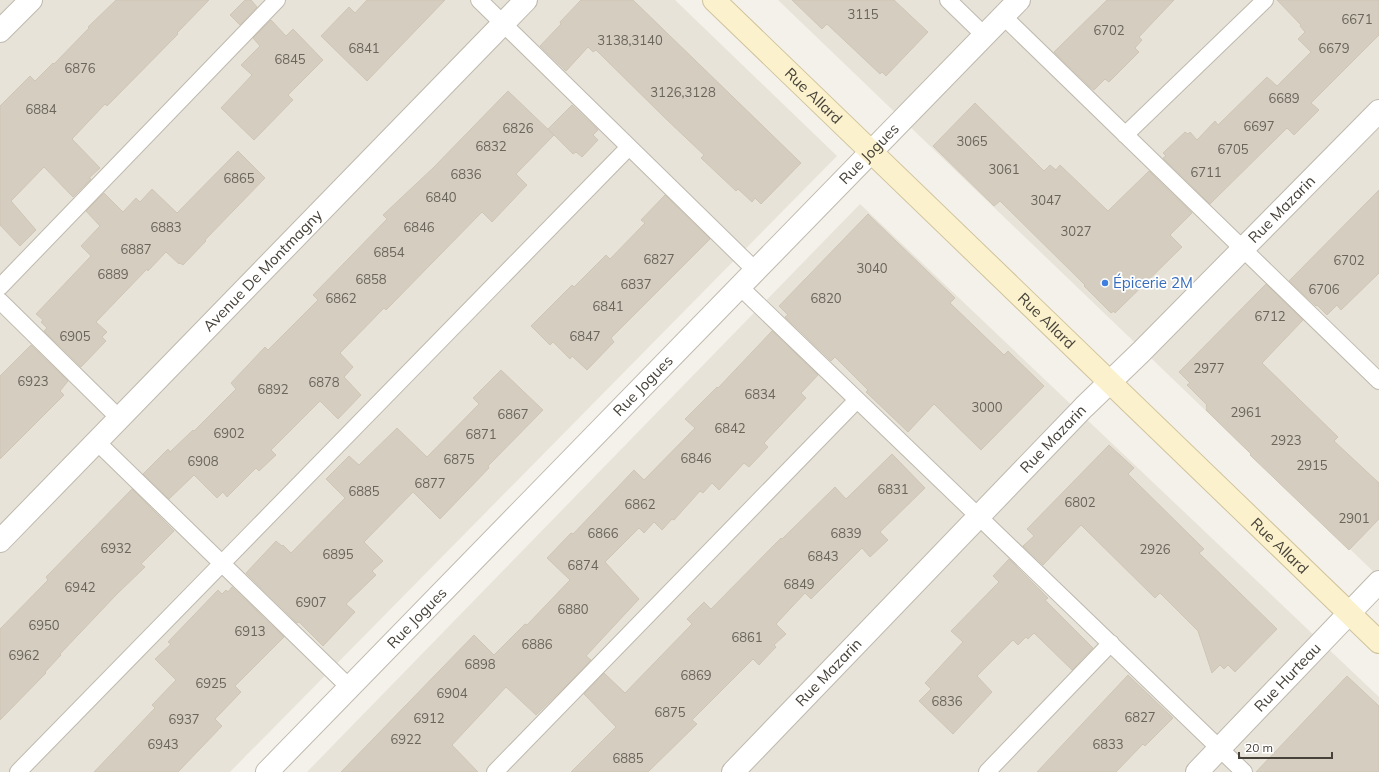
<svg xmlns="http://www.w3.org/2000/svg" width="1379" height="772" viewBox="0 0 1379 772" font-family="Mulish,sans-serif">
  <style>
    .residential { fill: #e7e3d9 }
    .building { fill: #d5cdc0; stroke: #cfc5b4 }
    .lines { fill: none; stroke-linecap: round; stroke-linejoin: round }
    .lane-casing { stroke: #bfb9ad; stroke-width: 18 }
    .street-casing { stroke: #bfb9ad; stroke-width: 24 }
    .secondary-casing { stroke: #d0c49d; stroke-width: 24 }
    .lane { stroke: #fff; stroke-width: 16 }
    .street { stroke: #fff; stroke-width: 22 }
    .secondary { stroke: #fbf1cd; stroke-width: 22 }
    .shop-dot { fill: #3f7fe0; stroke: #fff; stroke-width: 1.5 }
    .labels { text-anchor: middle; stroke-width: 3.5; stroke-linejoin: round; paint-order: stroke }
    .number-label { font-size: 13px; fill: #6a655b }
    .street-label { font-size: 15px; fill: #474239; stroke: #fff }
    .shop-label { font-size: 15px; fill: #366cbe; stroke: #fff; text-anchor: start }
  </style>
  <rect width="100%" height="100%" fill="#f4f1ea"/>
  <path class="residential" d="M0 0H675L837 156 230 772H0Z
    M778 0H1379V577Z
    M860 204 1379 697V772H307Z"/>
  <path class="building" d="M116 0H209L177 33 178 34 107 106 105 104 72 139 100 168 89 178 91 179 73 197 44 167 11 201 36 230 20 246 0 225V106L30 76 35 81 53 63 54 64 89 28 88 27Z
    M245 0H251L257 7 240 25 230 15Z
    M367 0H445L367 81 321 36 349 7 355 13Z
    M581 0H633L801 163 761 204 755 198 752 202 738 189 736 191 701 158 704 155 665 118 596 50 593 52 588 47 566 71 540 46 561 24 560 22Z
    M792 0H894L928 32 886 76 882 72 880 74 827 24 822 29Z
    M1107 0H1174L1139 37 1142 40 1135 48 1139 52 1109 82 1105 79 1094 90 1089 86 1054 52Z
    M1277 0H1379V35L1311 103 1319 110 1294 135 1287 128 1210 204 1163 158 1166 156 1163 153 1185 132 1188 134 1190 132 1197 140 1215 121 1218 125 1267 77 1277 86 1311 52 1298 39 1305 32 1300 26 1301 25Z
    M271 20 286 36 293 29 323 60 288 95 293 100 254 140 221 108 252 75 241 65 260 46 253 38Z
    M508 91 554 135 516 174 527 185 492 222 482 212 386 310 384 308 340 353 353 367 344 377 361 395 338 419 320 401 271 450 276 455 259 471 256 468 227 497 223 492 217 498 194 475 169 499 143 474 168 449 170 452 193 430 194 431 236 389 231 383 265 347 268 350 318 300 313 295 387 219 383 215 433 168Z
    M975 103 1044 171 1050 165 1056 170 1060 165 1108 211 1149 171 1192 213 1170 235 1182 247 1115 313 1114 311 1111 313 1084 286 1085 285 1000 201 994 206 933 146Z
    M572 105 598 130 593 135 598 140 582 157 576 152 573 154 548 129Z
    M238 151 265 178 205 240 206 241 183 265 180 263 179 264 166 252 148 271 147 269 96 322 107 332 102 337 106 341 81 367 44 331 47 328 41 322 43 320 36 314 91 256 81 246 100 226 86 211 104 193 123 212 136 198 140 202 152 189 177 213Z
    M1379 190V273L1341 310 1337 305 1327 315 1317 305 1316 306 1289 281Z
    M665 195 710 239 611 338 614 342 587 370 572 356 570 359 553 342 550 345 531 326 572 285 574 287 606 255 610 259 645 223 641 220Z
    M868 214 955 298 950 303 1004 355 1008 351 1044 386 981 450 934 404 908 432 866 392 868 390 835 357 831 361 785 317 788 315 779 306Z
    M1266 284 1303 320 1262 363 1338 437 1334 441 1379 483V519L1349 550 1250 455 1251 454 1206 410 1207 408 1206 406 1207 405 1187 385 1190 383 1179 372Z
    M772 331 818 375 801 393 806 398 764 443 768 447 749 467 744 463 719 490 712 483 703 493 700 491 674 520 672 519 662 530 654 522 644 533 639 528 605 562 639 599 586 656 591 660 571 681 536 715 506 687 452 745 478 772H341L474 635 494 655 525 624 527 625 570 580 547 558 571 533 573 534 634 470 644 480 695 428 685 419 717 387 718 388Z
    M31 345 68 381 60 391 64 395 0 459V376Z
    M501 370 543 410 488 466 489 468 440 519 413 492 364 542 383 561 372 571 376 575 346 604 355 612 323 646 299 622 297 623 246 573 276 541 282 546 283 545 291 553 345 498 326 479 349 456 359 465 397 428 427 457 479 404 473 398Z
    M1109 445 1134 468 1128 474 1204 549 1199 553 1277 629 1235 672 1228 665 1224 669 1220 665 1212 673 1198 631 1160 593 1155 598 1081 525 1043 565 1023 546 1034 536 1027 529Z
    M892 454 925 488 880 532 888 540 870 557 862 548 811 599 805 593 776 624 786 634 774 645 776 647 759 665 753 659 692 720 697 724 648 772H571L616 727 584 694 604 673 625 693 692 624 687 619 704 602 711 609 781 538 782 539 835 487 846 499Z
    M132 489 174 531 141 564 145 567 116 595 60 654 61 655 45 672 46 673 0 720V629L48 580 46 577Z
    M1009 559 1048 598 1045 600 1093 648 1072 670 1034 633 1028 639 1026 637 1018 645 1013 640 977 676 992 692 953 734 919 701 931 689 925 683 963 642 951 631 999 582 993 576Z
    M232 587 284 637 235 686 241 692 215 719 222 726 178 772H94L155 708 152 705 176 680 155 659 171 644 168 642 218 590 222 594 226 590 228 592Z
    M1128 675 1173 718 1145 746 1143 744 1116 772H1037Z
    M1347 676 1379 706V772H1256Z"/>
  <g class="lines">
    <defs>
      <path id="lane" d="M479 0 755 270
        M948 0 984 35
        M1003 16 1379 381
        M1125 135 1265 0
        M739 286 1244 772
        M0 287 277 0
        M0 301 119 418
        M97 442 349 687
        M18 772 629 147
        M495 772 857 400
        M987 772 1111 643"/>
      <g id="street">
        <path d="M0 31 31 0"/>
        <path id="s1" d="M0 541 526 0"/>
        <path id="s2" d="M267 772 1019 0"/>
        <path id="s3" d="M733 772 1084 407 1141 352 1379 111"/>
        <path id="s4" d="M1197 772 1379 582"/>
      </g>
      <g id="secondary">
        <path id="s5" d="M714 0 1379 642"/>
      </g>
    </defs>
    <use href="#lane" class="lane-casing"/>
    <use href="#street" class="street-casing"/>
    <use href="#secondary" class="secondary-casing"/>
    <use href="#lane" class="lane"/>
    <use href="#street" class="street"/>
    <use href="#secondary" class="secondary"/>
  </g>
  <circle class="shop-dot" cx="1105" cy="283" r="4"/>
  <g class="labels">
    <g class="number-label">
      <text x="863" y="19">3115</text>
      <text x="1357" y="24">6671</text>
      <text x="1109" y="35">6702</text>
      <text x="630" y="45">3138,3140</text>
      <text x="364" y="53">6841</text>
      <text x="1334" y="53">6679</text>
      <text x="290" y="64">6845</text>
      <text x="80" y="73">6876</text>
      <text x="683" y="97">3126,3128</text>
      <text x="1284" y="103">6689</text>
      <text x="41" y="114">6884</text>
      <text x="1259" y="131">6697</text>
      <text x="518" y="133">6826</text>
      <text x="972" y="146">3065</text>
      <text x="491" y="151">6832</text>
      <text x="1233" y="154">6705</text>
      <text x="1004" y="174">3061</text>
      <text x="1206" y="177">6711</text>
      <text x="466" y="179">6836</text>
      <text x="239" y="183">6865</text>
      <text x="441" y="202">6840</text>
      <text x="1046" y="205">3047</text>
      <text x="166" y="232">6883</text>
      <text x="419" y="232">6846</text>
      <text x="1076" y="236">3027</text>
      <text x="136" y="254">6887</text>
      <text x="389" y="257">6854</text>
      <text x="659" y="264">6827</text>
      <text x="1349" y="265">6702</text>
      <text x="872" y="273">3040</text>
      <text x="113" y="279">6889</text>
      <text x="371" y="284">6858</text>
      <text x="636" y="289">6837</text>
      <text x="1324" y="294">6706</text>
      <text x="341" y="303">6862</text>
      <text x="826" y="303">6820</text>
      <text x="608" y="311">6841</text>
      <text x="1270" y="321">6712</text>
      <text x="75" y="341">6905</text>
      <text x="585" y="341">6847</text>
      <text x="1209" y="373">2977</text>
      <text x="33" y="386">6923</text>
      <text x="324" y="387">6878</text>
      <text x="273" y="394">6892</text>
      <text x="760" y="399">6834</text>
      <text x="987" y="412">3000</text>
      <text x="1246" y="417">2961</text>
      <text x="513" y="419">6867</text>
      <text x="730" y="433">6842</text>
      <text x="229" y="438">6902</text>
      <text x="481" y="439">6871</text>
      <text x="1286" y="445">2923</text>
      <text x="696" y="463">6846</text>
      <text x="459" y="464">6875</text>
      <text x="203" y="466">6908</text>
      <text x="1312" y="470">2915</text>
      <text x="430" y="488">6877</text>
      <text x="893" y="494">6831</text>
      <text x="364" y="496">6885</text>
      <text x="1080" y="507">6802</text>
      <text x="640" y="509">6862</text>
      <text x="1354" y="523">2901</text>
      <text x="603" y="538">6866</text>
      <text x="846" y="538">6839</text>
      <text x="116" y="553">6932</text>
      <text x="1155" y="554">2926</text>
      <text x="338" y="559">6895</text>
      <text x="823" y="561">6843</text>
      <text x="583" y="570">6874</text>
      <text x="799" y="589">6849</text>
      <text x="80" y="592">6942</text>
      <text x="311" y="607">6907</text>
      <text x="573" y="614">6880</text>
      <text x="44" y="630">6950</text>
      <text x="250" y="636">6913</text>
      <text x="747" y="642">6861</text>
      <text x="537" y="649">6886</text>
      <text x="24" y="660">6962</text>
      <text x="480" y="669">6898</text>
      <text x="696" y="680">6869</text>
      <text x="211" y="688">6925</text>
      <text x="452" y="698">6904</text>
      <text x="947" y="706">6836</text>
      <text x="670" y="717">6875</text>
      <text x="1140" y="722">6827</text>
      <text x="429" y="723">6912</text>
      <text x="184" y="724">6937</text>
      <text x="406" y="744">6922</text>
      <text x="163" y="749">6943</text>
      <text x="1108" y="749">6833</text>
      <text x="628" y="763">6885</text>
    </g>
    <g class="street-label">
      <text dy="5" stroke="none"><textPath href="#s5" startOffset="138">Rue Allard</textPath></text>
      <text dy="5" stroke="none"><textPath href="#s2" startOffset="863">Rue Jogues</textPath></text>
      <text dy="5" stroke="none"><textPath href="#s3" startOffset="786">Rue Mazarin</textPath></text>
      <text dy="5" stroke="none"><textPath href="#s1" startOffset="377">Avenue De Montmagny</textPath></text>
      <text dy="5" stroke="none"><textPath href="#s5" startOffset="462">Rue Allard</textPath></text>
      <text dy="5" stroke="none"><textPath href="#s2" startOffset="539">Rue Jogues</textPath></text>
      <text dy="5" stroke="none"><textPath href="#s3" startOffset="462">Rue Mazarin</textPath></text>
      <text dy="5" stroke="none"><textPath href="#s5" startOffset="786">Rue Allard</textPath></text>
      <text dy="5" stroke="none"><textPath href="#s2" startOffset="215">Rue Jogues</textPath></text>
      <text dy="5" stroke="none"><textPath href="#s3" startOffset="138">Rue Mazarin</textPath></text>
      <text dy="5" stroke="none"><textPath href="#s4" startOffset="131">Rue Hurteau</textPath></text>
    </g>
    <g class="shop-label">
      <text x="1113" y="288">Épicerie 2M</text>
    </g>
  </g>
  <path d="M1239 752v6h93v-6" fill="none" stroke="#474239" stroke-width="2"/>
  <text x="1245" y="752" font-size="12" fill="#474239" stroke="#ffffff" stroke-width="3" paint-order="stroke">20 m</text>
</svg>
